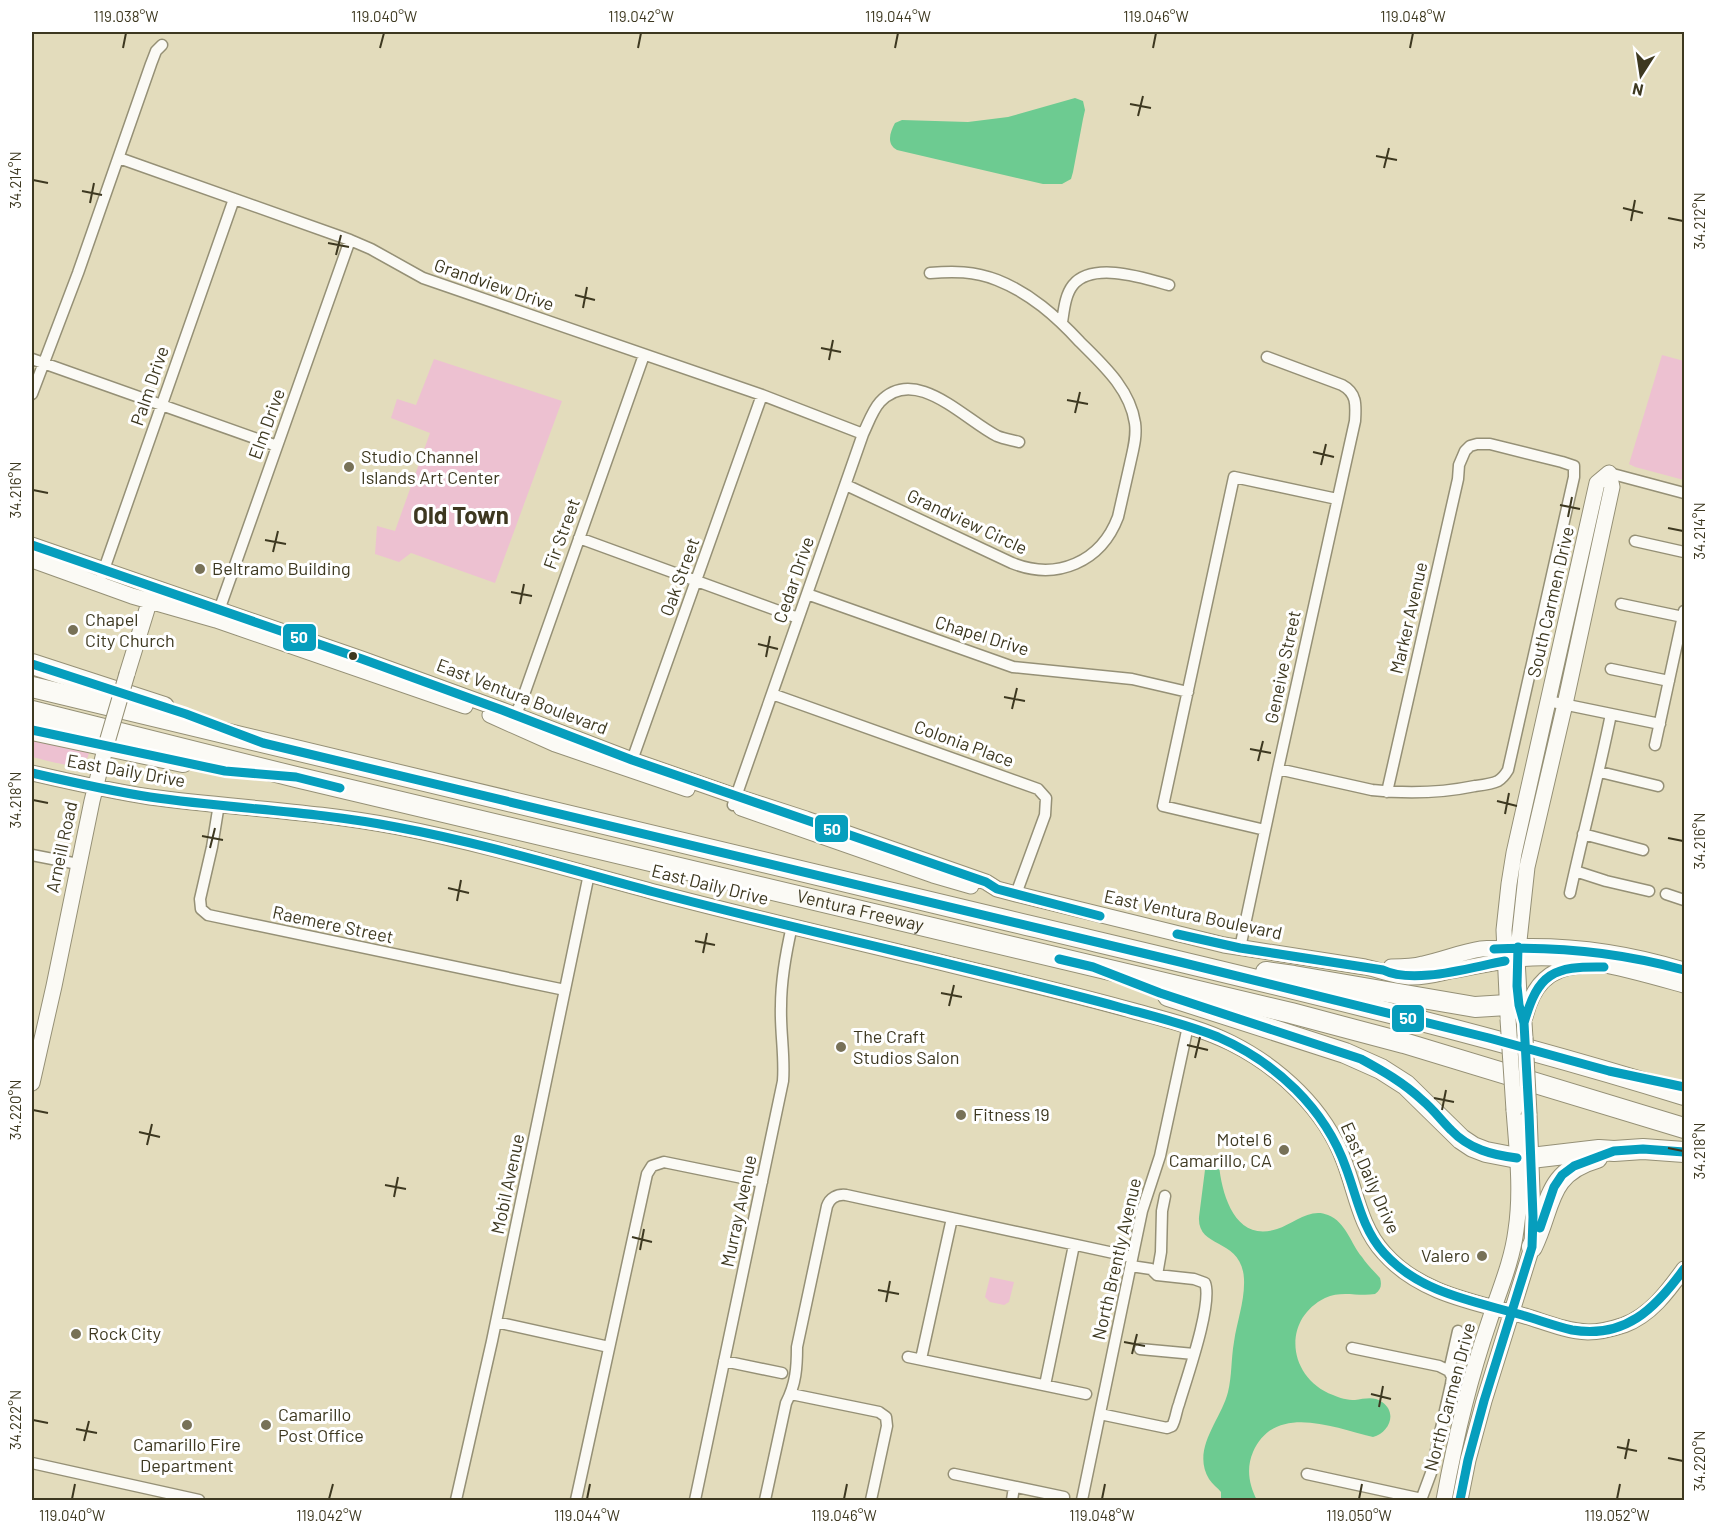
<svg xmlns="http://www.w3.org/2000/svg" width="1716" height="1532" viewBox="0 0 1716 1532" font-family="Barlow,sans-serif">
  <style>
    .green { fill: #edc1d1 }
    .water { fill: #6dcb91 }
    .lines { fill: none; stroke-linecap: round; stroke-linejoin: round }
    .street-casing { stroke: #959076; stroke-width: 13 }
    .secondary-casing { stroke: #959076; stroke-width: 17 }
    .highway-casing { stroke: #959076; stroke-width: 22 }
    .street { stroke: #fbfaf5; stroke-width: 10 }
    .secondary { stroke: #fbfaf5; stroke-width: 15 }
    .highway { stroke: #fbfaf5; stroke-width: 20 }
    .secondary-bridge-casing { stroke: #959076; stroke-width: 17; stroke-linecap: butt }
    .secondary-bridge { stroke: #fbfaf5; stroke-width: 15 }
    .bus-1-casing { stroke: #fff; stroke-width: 14 }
    .bus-1 { stroke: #069ebd; stroke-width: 9 }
    .ticks { fill: none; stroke: #3d3820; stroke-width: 2 }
    .poi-dot { fill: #777157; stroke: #fff; stroke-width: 2 }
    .bus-dot { fill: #3d3820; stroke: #fff; stroke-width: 2 }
    .labels { text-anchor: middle; stroke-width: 6; stroke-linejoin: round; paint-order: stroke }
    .street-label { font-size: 18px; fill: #3d3820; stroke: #fff }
    .poi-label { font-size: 18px; fill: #3d3820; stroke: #fff; text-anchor: start }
    .district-label { font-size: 24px; font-weight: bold; fill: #3d3820; stroke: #fff }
    .line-badge { stroke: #fff; stroke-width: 2 }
    .badge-label { font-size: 16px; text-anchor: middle; font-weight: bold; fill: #fff }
    .neatline { fill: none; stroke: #3d3820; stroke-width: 2 }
    .ticks-label { font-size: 15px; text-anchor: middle; fill: #3d3820 }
  </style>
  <rect width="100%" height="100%" fill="#e3dcbc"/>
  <path class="green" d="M1662 355 1684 361V480L1635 467 1629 464Z
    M434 359 562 401 495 583 411 553 399 562 375 554 377 526 395 531 430 433 391 418 397 399 416 405Z
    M32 738 90 750C88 756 87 763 80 765 71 768 42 759 32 757Z
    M990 1277 1014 1282 1009 1302 1004 1305 990 1302 985 1297Z"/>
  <path class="water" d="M1075 98 1083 101 1085 110 1083 119 1073 172 1071 179 1062 184H1043L897 150C886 144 890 132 895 123L902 120 968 122 1008 117Z
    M1206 1162 1219 1165C1222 1196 1236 1243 1277 1229 1293 1224 1310 1207 1328 1215 1346 1222 1351 1244 1362 1257 1367 1265 1374 1271 1380 1278 1382 1285 1381 1290 1375 1294 1358 1297 1342 1290 1325 1298 1281 1320 1288 1378 1333 1395 1339 1398 1348 1400 1355 1400 1364 1399 1374 1396 1382 1402 1398 1413 1389 1433 1373 1437 1335 1428 1275 1402 1253 1452 1246 1468 1249 1485 1257 1500H1221V1492C1218 1488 1212 1484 1209 1479 1191 1449 1221 1420 1228 1392 1232 1376 1231 1359 1234 1342 1237 1321 1245 1301 1244 1279 1242 1237 1197 1250 1199 1217Z"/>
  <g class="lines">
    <defs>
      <path id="street" d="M119 158 350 240 371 249 423 278 762 395 863 434
        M1062 322C1064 310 1065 295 1073 285 1093 261 1144 278 1169 285
        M32 359 277 446
        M32 394 78 273 151 64 156 51 162 45
        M1609 473 1684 493
        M846 485 1012 563C1057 581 1101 562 1118 517 1122 499 1126 481 1130 464 1133 450 1137 437 1135 423 1130 389 1103 365 1080 342 1056 316 1030 293 997 280 974 271 953 271 930 273
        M579 538 798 618
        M1635 541 1684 552
        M102 575 234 199
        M807 594 1013 667 1132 679 1188 692
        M1621 604 1683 617
        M217 616 350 240
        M1611 669 1669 681
        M772 694 1038 789 1046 798 1045 815 1016 894
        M1548 701 1660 724
        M512 721 521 703 644 355
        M1655 745 1684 611
        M630 766 762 395
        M1278 769 1372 790C1406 794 1441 793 1475 786 1483 785 1492 784 1498 781 1503 778 1505 775 1508 770L1574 477V466L1562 462 1490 444H1477L1470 446 1465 451 1459 465 1458 479 1387 792
        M1600 772 1658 786
        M219 804 212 847 200 899 201 909 208 915 565 990
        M733 805 863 434C868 424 872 411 880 402 915 364 965 420 997 436 1004 439 1012 440 1019 442
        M1265 830 1163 806 1234 477 1337 499
        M1583 834 1643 850
        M32 855 78 864
        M1575 871 1606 881 1649 891
        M1570 893C1583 833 1599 774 1611 714
        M1666 894 1684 900
        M1240 948 1278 769 1355 421C1356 405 1357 393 1342 385L1267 357
        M1157 1275 1161 1252 1162 1211 1165 1196
        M496 1322 609 1347
        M1352 1348 1439 1366 1449 1371
        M1140 1349 1194 1354
        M908 1357 1086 1394
        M921 1359 952 1218
        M724 1361 782 1373
        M1449 1371 1458 1331
        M1045 1385 1074 1245
        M791 1394 879 1412 886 1417 887 1426 871 1500
        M1100 1414 1167 1428 1172 1426C1176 1419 1176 1411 1179 1404 1186 1380 1213 1304 1205 1283L1194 1279 1157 1275 1151 1269 1131 1266
        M32 1463 199 1500
        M954 1474 1064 1497
        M1307 1474 1422 1499
        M456 1500 492 1341 589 874
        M576 1500 647 1174 652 1166 664 1162 762 1182
        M695 1500 783 1081C785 1056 780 1031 781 1006 781 979 786 952 792 926
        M765 1500 786 1403C796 1384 797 1367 797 1347L827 1206C830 1198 837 1194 846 1195L1132 1257
        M1012 1500 1014 1487
        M1082 1500 1142 1211 1160 1156 1188 1026
        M1421 1500 1431 1473 1451 1384 1452 1377 1449 1371"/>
      <path id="secondary" d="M32 545 362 659 502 710 632 760 735 796 806 819 986 882 997 889 1016 894 1224 945 1365 967C1380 970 1394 976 1409 977 1423 978 1437 974 1450 971 1472 967 1495 962 1518 959 1575 953 1630 970 1684 985
        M32 560 132 596 216 620 465 706
        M127 674 152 593
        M490 715 555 744 687 789
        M32 773C71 782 110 791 150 797 232 808 316 811 398 827 485 844 572 870 658 893 745 916 832 936 919 957 991 975 1063 991 1134 1011 1167 1020 1201 1028 1231 1043 1279 1067 1325 1109 1344 1161 1356 1192 1360 1227 1384 1253 1420 1294 1475 1302 1525 1316 1545 1322 1566 1331 1588 1332 1600 1332 1612 1329 1624 1325 1651 1315 1668 1291 1684 1269
        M741 808 933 875 971 886
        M1391 967C1402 967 1413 967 1423 964 1443 960 1461 952 1481 949 1549 942 1619 950 1684 970
        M1508 1016 1504 930 1509 884 1514 853 1597 483 1609 473 1612 487 1565 704 1527 867 1517 959 1520 1013 1524 1023 1525 1038
        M1525 1017C1532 988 1547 968 1579 966
        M32 1083 54 986 92 801 105 749
        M1444 1500C1455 1440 1469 1380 1489 1322 1499 1291 1512 1262 1516 1230 1522 1191 1517 1150 1514 1110
        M1460 1500 1468 1460 1484 1401 1532 1247 1533 1217 1529 1114"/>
      <g id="highway">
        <path d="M32 664 164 707"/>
        <path d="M32 687C353 764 675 841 997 918 1227 973 1458 1025 1684 1095"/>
        <path id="s1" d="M32 711 296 777 1291 1013 1404 1043 1684 1128"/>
        <path d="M32 730 183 762"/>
        <path d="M1266 972 1294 976 1475 1007 1507 1005"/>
        <path d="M1168 996 1345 1053 1381 1069 1406 1085 1461 1139 1473 1147 1486 1152 1517 1158H1531L1599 1150 1614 1151 1643 1149 1684 1152"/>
        <path d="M1532 1247C1552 1206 1545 1173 1597 1158"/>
      </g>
    </defs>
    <use href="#street" class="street-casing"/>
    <use href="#secondary" class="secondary-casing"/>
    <use href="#highway" class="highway-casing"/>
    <use href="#street" class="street"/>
    <use href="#secondary" class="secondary"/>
    <use href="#highway" class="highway"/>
    <defs>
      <path id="secondary-bridge" d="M105 749 127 674
        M1508 1019 1514 1110
        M1525 1038 1529 1114"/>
    </defs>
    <use href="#secondary-bridge" class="secondary-bridge-casing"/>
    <use href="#secondary-bridge" class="secondary-bridge"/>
    <defs>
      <path id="bus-1" d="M32 545 362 659 502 710 632 760 986 882 997 889 1100 916
        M32 664 186 714 263 743 1180 962 1489 1038 1609 1071 1684 1087
        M32 730 225 771 296 777 340 788
        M32 773C71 782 110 791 150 797 232 809 315 811 396 827 483 843 568 869 654 892 734 913 814 932 895 951 970 969 1045 987 1119 1007 1152 1016 1186 1024 1218 1037 1275 1062 1325 1108 1346 1168 1357 1197 1362 1229 1384 1253 1420 1293 1473 1301 1522 1315 1539 1320 1555 1326 1572 1330 1625 1339 1655 1309 1684 1269
        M1177 934 1240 948 1383 970C1414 985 1471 967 1505 961
        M1494 949C1559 946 1621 953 1684 970
        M1059 959 1093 967 1160 993 1361 1059C1383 1071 1404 1083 1422 1100 1433 1109 1441 1120 1451 1130 1469 1149 1492 1155 1517 1158
        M1524 1023C1538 973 1553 966 1604 967
        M1540 1228 1554 1187 1562 1175 1574 1166 1614 1151 1643 1149 1684 1152
        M1460 1500 1468 1460 1484 1401 1532 1247 1533 1217 1529 1114 1524 1023 1519 1005 1517 986 1518 947"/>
    </defs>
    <use href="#bus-1" class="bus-1-casing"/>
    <use href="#bus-1" class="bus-1"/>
  </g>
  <path class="ticks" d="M123 48 126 33M380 48 384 33M638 48 641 33M895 48 898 33M1153 48 1156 33M1410 48 1413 33M1130 104 1151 108M1138 116 1143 96M1376 156 1397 160M1384 168 1389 148M33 180 48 183M82 191 102 195M90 203 94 183M1623 208 1643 213M1668 218 1683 221M1631 221 1635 200M328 243 349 247M336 255 341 235M575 295 595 300M583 308 587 287M821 348 841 352M829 360 833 340M1067 400 1088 404M1075 413 1080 392M1313 452 1334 457M1321 465 1326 444M33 490 48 493M1560 505 1580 509M1568 517 1572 497M1668 528 1683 531M265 540 286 544M273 552 278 531M511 592 532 596M520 604 524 584M758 644 778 649M766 657 770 636M1004 697 1025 701M1012 709 1017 688M1250 749 1271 753M1258 761 1263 741M33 800 48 803M1497 801 1517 806M1505 814 1509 793M202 836 223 840M1668 838 1683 841M210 848 215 828M448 888 469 893M457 901 461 880M695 941 715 945M703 953 707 933M941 993 962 997M949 1006 954 985M1187 1045 1208 1050M1195 1058 1200 1037M1434 1098 1454 1102M33 1110 48 1113M1442 1110 1446 1090M139 1132 160 1137M147 1145 152 1124M1668 1148 1683 1151M385 1185 406 1189M394 1197 398 1177M632 1237 652 1242M640 1250 644 1229M878 1290 899 1294M886 1302 890 1281M1124 1342 1145 1346M1132 1354 1137 1334M1371 1394 1391 1399M1379 1407 1383 1386M33 1420 48 1423M76 1429 97 1433M84 1441 89 1421M1617 1447 1637 1451M1668 1458 1683 1461M1625 1459 1629 1439M72 1499 75 1484M329 1499 333 1484M587 1499 590 1484M844 1499 847 1484M1102 1499 1105 1484M1359 1499 1362 1484M1617 1499 1620 1484"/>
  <g class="poi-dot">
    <circle cx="349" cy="467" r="6"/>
    <circle cx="200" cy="569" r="6"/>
    <circle cx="73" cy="630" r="6"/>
    <circle cx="841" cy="1047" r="6"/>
    <circle cx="961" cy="1115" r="6"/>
    <circle cx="1284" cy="1150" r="6"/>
    <circle cx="1482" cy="1256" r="6"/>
    <circle cx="76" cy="1334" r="6"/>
    <circle cx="187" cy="1425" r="6"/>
    <circle cx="266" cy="1425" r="6"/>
  </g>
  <circle class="bus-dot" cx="353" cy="656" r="5"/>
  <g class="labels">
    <g class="street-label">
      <text transform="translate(494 285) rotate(19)" y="6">Grandview Drive</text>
      <text transform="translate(150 386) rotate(-71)" y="6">Palm Drive</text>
      <text transform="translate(267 424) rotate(-70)" y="6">Elm Drive</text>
      <text transform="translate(967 522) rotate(25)" y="6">Grandview Circle</text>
      <text transform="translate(562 534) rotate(-70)" y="6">Fir Street</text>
      <text transform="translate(680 577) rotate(-70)" y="6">Oak Street</text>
      <text transform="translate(794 580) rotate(-71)" y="6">Cedar Drive</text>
      <text transform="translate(1551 602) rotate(-77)" y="6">South Carmen Drive</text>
      <text transform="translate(1409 618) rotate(-77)" y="6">Marker Avenue</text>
      <text transform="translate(982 636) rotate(17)" y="6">Chapel Drive</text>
      <text transform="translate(1283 667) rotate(-78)" y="6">Geneive Street</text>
      <text transform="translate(522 697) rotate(21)" y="6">East Ventura Boulevard</text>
      <text transform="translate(964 744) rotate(20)" y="6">Colonia Place</text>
      <text transform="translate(126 771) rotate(10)" y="6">East Daily Drive</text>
      <text transform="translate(62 847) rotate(-78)" y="6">Arneill Road</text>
      <text transform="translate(710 885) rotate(14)" y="6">East Daily Drive</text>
      <text dy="6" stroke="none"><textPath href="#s1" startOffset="852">Ventura Freeway</textPath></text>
      <text transform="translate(1193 915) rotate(12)" y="6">East Ventura Boulevard</text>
      <text transform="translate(333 925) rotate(12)" y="6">Raemere Street</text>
      <text transform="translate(1370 1178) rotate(66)" y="6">East Daily Drive</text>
      <text transform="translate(508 1184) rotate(-78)" y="6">Mobil Avenue</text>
      <text transform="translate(739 1211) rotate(-78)" y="6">Murray Avenue</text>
      <text transform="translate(1117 1259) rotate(-77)" y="6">North Brently Avenue</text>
      <text transform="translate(1450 1397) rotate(-75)" y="6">North Carmen Drive</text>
    </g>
    <g class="poi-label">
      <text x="361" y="463">Studio Channel<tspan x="361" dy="21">Islands Art Center</tspan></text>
      <text x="212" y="575">Beltramo Building</text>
      <text x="85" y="626">Chapel<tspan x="85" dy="21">City Church</tspan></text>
      <text x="853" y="1043">The Craft<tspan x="853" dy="21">Studios Salon</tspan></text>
      <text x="973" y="1121">Fitness 19</text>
      <text x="1272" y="1146" text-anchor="end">Motel 6<tspan x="1272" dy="21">Camarillo, CA</tspan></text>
      <text x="1470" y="1262" text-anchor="end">Valero</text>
      <text x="88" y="1340">Rock City</text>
      <text x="278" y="1421">Camarillo<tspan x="278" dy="21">Post Office</tspan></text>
      <text x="187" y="1451" text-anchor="middle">Camarillo Fire<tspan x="187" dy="21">Department</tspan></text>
    </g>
    <g class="district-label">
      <text x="461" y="524">Old Town</text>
    </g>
  </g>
  <g class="line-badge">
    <rect x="282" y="623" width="35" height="29" rx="6" fill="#069ebd"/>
    <rect x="814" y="814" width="35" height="29" rx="6" fill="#069ebd"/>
    <rect x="1391" y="1004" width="34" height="29" rx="6" fill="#069ebd"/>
  </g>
  <g class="badge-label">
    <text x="299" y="643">50</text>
    <text x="832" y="835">50</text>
    <text x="1408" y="1024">50</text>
  </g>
  <rect width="1716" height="1532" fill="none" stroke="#ffffff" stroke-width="66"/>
  <g transform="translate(1641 75) rotate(192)" stroke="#ffffff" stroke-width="4.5" paint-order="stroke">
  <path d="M0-4.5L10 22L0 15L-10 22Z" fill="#3d3820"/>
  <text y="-9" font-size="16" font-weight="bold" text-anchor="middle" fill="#3d3820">N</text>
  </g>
  <rect x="33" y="33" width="1650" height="1466" class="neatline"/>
  <g class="ticks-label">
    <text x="126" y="22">119.038°W</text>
    <text x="384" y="22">119.040°W</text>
    <text x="641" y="22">119.042°W</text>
    <text x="898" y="22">119.044°W</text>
    <text x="1156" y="22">119.046°W</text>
    <text x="1413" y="22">119.048°W</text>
    <text transform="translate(16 180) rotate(-90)" y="5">34.214°N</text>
    <text transform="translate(1700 221) rotate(-90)" y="5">34.212°N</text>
    <text transform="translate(16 490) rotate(-90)" y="5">34.216°N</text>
    <text transform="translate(1700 531) rotate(-90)" y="5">34.214°N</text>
    <text transform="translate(16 800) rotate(-90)" y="5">34.218°N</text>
    <text transform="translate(1700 841) rotate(-90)" y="5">34.216°N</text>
    <text transform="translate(16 1110) rotate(-90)" y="5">34.220°N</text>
    <text transform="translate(1700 1151) rotate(-90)" y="5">34.218°N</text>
    <text transform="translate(16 1420) rotate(-90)" y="5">34.222°N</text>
    <text transform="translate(1700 1461) rotate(-90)" y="5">34.220°N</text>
    <text x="72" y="1521">119.040°W</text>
    <text x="329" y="1521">119.042°W</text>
    <text x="587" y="1521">119.044°W</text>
    <text x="844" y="1521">119.046°W</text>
    <text x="1102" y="1521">119.048°W</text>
    <text x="1359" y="1521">119.050°W</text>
    <text x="1617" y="1521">119.052°W</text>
  </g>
</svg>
